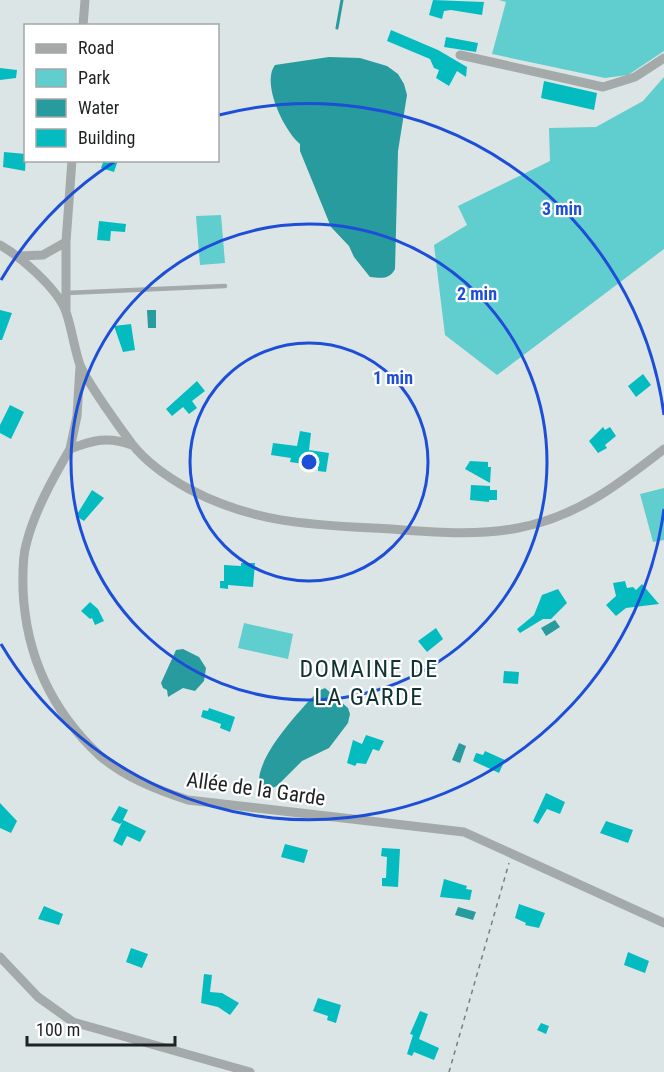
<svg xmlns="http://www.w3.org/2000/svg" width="664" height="1072" viewBox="0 0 664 1072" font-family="'Roboto Condensed',sans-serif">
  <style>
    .green { fill: #60cdcf }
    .water { fill: #279b9e }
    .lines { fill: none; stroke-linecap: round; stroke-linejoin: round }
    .stream { stroke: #279b9e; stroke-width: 3 }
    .building { fill: #04bcc0 }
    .path { stroke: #797f7f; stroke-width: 1.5; stroke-dasharray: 4.5 4.5; stroke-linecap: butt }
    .lane { stroke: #a4a9a9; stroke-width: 4.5 }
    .street { stroke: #a4a9a9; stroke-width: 9 }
    .ring { fill: none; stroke: #1d4ed8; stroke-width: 3 }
    .labels { text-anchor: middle; stroke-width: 4.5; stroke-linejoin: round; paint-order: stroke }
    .street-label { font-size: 21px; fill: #1e2222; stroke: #fff }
    .quarter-label { font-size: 24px; letter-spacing: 1.5px; fill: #0f3233; stroke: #fff }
    .centre { fill: #1d4ed8; stroke: #fff; stroke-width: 3 }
    .ring-label { font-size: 18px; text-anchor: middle; font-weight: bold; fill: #1d4ed8; stroke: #fff; stroke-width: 4.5; stroke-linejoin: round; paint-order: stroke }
  </style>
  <rect width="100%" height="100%" fill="#dbe5e5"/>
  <path class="green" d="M499 0H664V51L628 75 605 78 492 54 506 2Z
    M664 77V249L497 375 445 335 434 245 467 225 458 206 550 161 549 128 596 127 643 101Z
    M221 215 225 263 200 265 196 216Z
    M664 488V540L653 542 640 494Z
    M244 623 293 634 288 659 238 648Z"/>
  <path class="water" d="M329 57 360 58 387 66 398 74 404 84 407 95 398 151 395 269C389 280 381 278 370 277L354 257 349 246 331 227 300 151V144C284 131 261 83 275 65Z
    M147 310H156V328H148Z
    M555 620 560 627 546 636 541 628Z
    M183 649 199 657 206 668 204 681 195 691 183 688 168 697 167 690 163 688 161 683 176 650Z
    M325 688 348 708 350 714 348 723 329 748 302 761 277 786 267 790 259 785C256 756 299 712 318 691Z
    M459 743 466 746 460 763 452 760Z
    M458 907 476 912 473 920 455 915Z"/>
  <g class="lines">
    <path class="stream" d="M337 28 342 0"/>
  </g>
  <path class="building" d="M433 0 484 2 482 15 451 10 444 11 442 19 429 15Z
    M391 30 438 50 467 67 466 77 457 71 449 86 436 78 439 70 434 68 430 59 387 41Z
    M446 37 478 43 476 52 444 47Z
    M0 68 17 70 16 78 0 80Z
    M544 81 597 93 594 110 541 98Z
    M4 152 26 154 25 171 3 167Z
    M104 160H118L114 172 101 168Z
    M99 221 126 224 125 232 111 231 110 241 97 240Z
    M0 310 12 313 2 340H0Z
    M131 324 135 350 123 352 114 326Z
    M643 374 651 385 636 397 628 386Z
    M197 381 205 391 192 401 197 408 189 414 183 407 172 416 166 409Z
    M10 405 24 412 11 439 0 433V425Z
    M603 427 605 430 610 427 616 436 605 445 607 448 598 453 589 441Z
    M300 431 311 433 309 450 329 453 326 472 318 471V466L290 462 291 458 271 455 273 443 297 446Z
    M470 461 488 462V467H491L490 483 465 469Z
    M471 485 490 486V490H497V500H489V502L470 500Z
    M92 490 104 498 84 521 76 516Z
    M241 563H255L253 587 228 585V589L220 588V581H224V565L241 566Z
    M625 581 627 588 633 587 636 590 642 584 659 604 626 608 616 616 606 605 616 596 613 583Z
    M558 589 567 603 551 619H543L520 633 517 629 534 615 542 595Z
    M90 602 98 609 104 621 95 625 92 618 90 619 81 611Z
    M436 628 443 639 427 652 418 641Z
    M504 671 519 672 518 684 503 683Z
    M209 708 235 717 230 732 220 728 221 724 201 717 203 710 208 711Z
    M366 735 384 741 379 751 373 749 366 764 357 763 355 766 347 763 353 740 362 744Z
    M485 751 505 760 499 773 473 761 476 753 483 755Z
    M546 793 565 802 560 814 547 809 538 824 533 821Z
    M0 803 17 821 11 833 0 828Z
    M119 806 128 810 123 820 146 831 140 842 127 836 122 846 113 841 122 822 120 824 111 820Z
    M606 821 633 830 628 843 600 833Z
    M285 844 308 850 304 863 281 857Z
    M382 848 400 849 398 887 382 886V878H386L387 857 381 856Z
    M444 879 467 886 466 889 472 890 470 900 440 897Z
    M519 904 545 913 539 928 525 925 526 923 515 918Z
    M44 906 63 914 59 925 38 919Z
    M131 948 148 954 142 968 126 962Z
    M628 952 649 961 645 973 624 965Z
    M204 974 212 975 210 992 222 993 239 1003 230 1015 218 1007 201 1003Z
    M318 998 341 1005 336 1023 327 1020 328 1016 313 1011Z
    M420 1011 428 1014 419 1039 439 1048 434 1060 414 1052 412 1056 407 1054 413 1035 410 1034Z
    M541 1023 549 1026 546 1034 537 1030Z"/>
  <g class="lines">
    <path class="path" d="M449 1072 509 863"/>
    <path class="lane" d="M66 293 225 286"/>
    <path class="street" d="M83 26 85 0
      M460 55 603 87 635 77 664 58
      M0 245C21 257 58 289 66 312 72 329 74 348 80 365 87 382 120 428 132 444 147 463 169 478 189 489 257 525 317 525 391 529 433 532 476 536 518 528 577 517 619 484 664 449
      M19 256 43 255 66 242
      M66 309V242L72 160
      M80 366 77 416 70 449C93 440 108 436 132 445
      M70 449C53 478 34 512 26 545 22 559 23 576 23 590 26 655 52 711 99 755 124 777 157 790 188 800L464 832 664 923
      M0 957 38 997 73 1022 250 1072"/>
  </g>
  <g class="ring">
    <circle cx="309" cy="462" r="119"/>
    <circle cx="309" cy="462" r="238"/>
    <path d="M664 509A358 358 0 0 1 1 644M1 280A358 358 0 0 1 114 162M219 115A358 358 0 0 1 664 415"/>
  </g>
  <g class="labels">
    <g class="street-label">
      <text transform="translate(256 789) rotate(8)" y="7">Allée de la Garde</text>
    </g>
    <g class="quarter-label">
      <text x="369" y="677">DOMAINE DE<tspan x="369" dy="28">LA GARDE</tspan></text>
    </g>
  </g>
  <circle cx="309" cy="462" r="9" class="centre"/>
  <g class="ring-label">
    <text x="562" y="215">3 min</text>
    <text x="477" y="300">2 min</text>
    <text x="393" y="384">1 min</text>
  </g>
  <rect x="24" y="24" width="195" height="138" fill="#ffffff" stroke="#a5a7a7" stroke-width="1.5"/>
  <rect x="36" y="44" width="30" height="9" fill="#a4a9a9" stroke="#a5a7a7" stroke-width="1.5"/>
  <text x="78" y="54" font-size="18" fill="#1e2222">Road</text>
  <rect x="36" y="69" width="30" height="18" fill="#60cdcf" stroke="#a5a7a7" stroke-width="1.5"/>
  <text x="78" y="84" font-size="18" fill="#1e2222">Park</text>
  <rect x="36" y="99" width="30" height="18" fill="#279b9e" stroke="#a5a7a7" stroke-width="1.5"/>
  <text x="78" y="114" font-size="18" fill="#1e2222">Water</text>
  <rect x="36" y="129" width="30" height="18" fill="#04bcc0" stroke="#a5a7a7" stroke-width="1.5"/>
  <text x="78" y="144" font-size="18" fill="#1e2222">Building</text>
  <path d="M27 1036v9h148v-9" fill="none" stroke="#1e2222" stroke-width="3"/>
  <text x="36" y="1036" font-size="18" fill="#1e2222" stroke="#ffffff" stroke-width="4.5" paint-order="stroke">100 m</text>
</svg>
